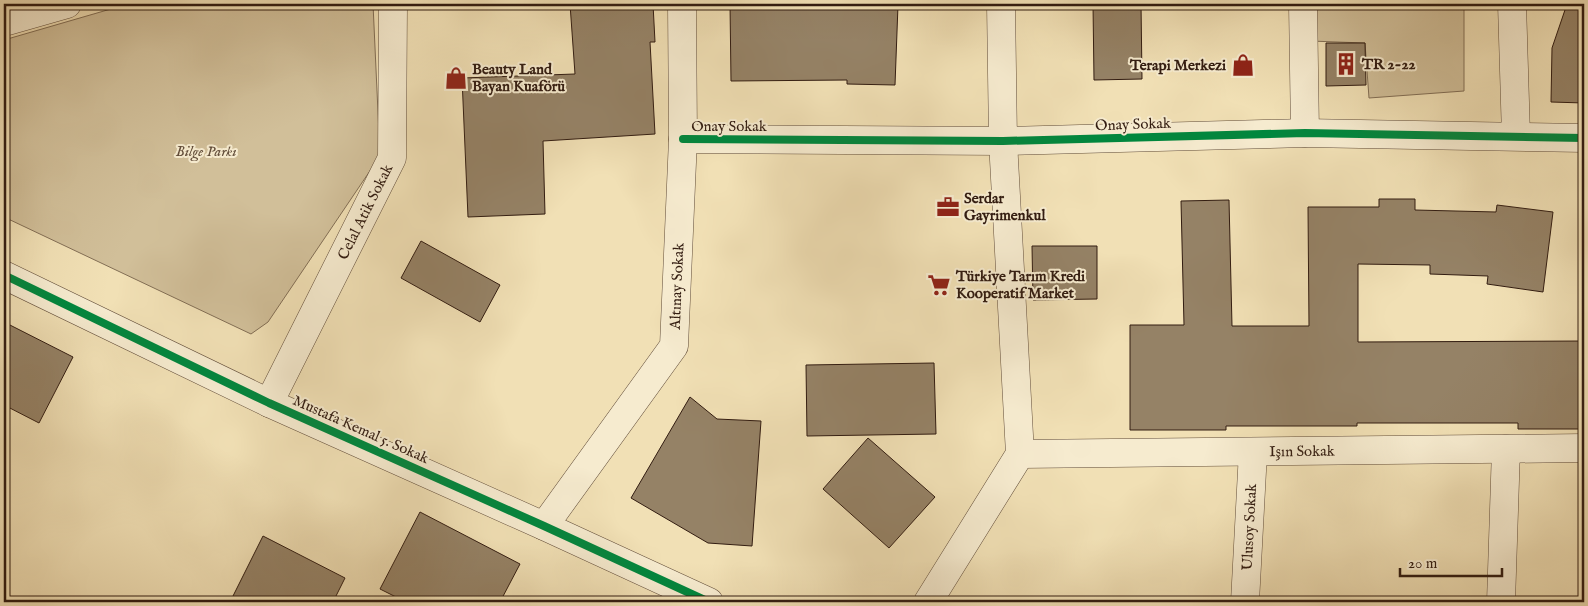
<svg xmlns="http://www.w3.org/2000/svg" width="1588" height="606" viewBox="0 0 1588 606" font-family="'IM FELL English',serif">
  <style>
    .green { fill: #d1bf99; stroke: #826e55 }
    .building { fill: #958266; stroke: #321c11 }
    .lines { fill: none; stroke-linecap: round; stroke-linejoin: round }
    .minor-casing { stroke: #624d3a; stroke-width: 29 }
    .minor { stroke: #f6ebcf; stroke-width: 28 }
    .cycleway-casing { stroke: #f6ebcf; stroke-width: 11 }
    .cycleway { stroke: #00873e; stroke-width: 8 }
    .labels { text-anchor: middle; stroke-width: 4; stroke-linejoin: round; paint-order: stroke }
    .poi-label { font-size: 15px; font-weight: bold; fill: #321c11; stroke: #f6ebcf; text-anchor: start }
    .street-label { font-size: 15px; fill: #321c11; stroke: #f6ebcf }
    .park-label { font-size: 15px; font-style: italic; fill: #624d3a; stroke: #f6ebcf }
  </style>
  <rect width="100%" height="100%" fill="#f1e0b5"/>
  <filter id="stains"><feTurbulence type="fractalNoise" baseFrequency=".004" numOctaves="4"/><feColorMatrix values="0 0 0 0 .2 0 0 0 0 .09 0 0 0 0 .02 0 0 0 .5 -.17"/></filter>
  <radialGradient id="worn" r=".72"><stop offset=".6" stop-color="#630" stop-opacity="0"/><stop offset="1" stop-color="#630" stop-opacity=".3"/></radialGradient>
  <path class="green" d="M128 4H373L380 156 268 322 251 334 4 217V40Z
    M1309 4H1464V91L1369 98 1365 43 1310 41Z"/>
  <path class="building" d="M570 4H653L655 42H650L655 134 543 141 545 214 468 217 462 78 575 74Z
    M730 4 898 5 895 85 847 84V80L731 81Z
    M1093 4H1141L1142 79 1094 80Z
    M1567 4H1584V103L1551 102 1552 48Z
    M1326 43H1365L1366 85 1326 86Z
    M1379 199H1415V210L1496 212 1497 205 1553 212 1543 292 1487 284 1488 276 1430 274V265L1358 264V342L1584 341V429H1518V423H1357V426H1226V430H1130V325H1184L1181 201 1229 200 1232 326H1309L1308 207H1379Z
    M421 241 500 285 480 322 401 278Z
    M1032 246H1097V299L1033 300Z
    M4 322 73 357 39 423 4 405Z
    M934 363 936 434 807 436 806 365Z
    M690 397 717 419 761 421 752 546 708 543 631 498Z
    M868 438 935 497 889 548 823 489Z
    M420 512 520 564 500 602H406L380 589Z
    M263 536 345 578 333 602H230Z"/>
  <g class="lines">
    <defs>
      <g id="minor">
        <path d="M1303 4 1305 133"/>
        <path d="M1512 4 1516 136"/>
        <path d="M4 22 67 4"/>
        <path d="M683 139 1003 141 1305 133 1584 138"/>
        <path d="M4 275 269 403 544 526 709 602"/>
        <path id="s1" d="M269 403 392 158 393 4"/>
        <path id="s2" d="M1020 454 1584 448"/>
        <path id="s3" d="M544 526 674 346 683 139 682 4"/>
        <path d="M928 602 1020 454 1003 141 1001 4"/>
        <path id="s4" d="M1245 602 1253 452"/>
        <path d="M1501 602 1506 449"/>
      </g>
    </defs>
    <use href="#minor" class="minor-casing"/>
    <use href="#minor" class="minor"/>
    <defs>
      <path id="cycleway" d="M683 139 1003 141 1305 133 1584 138
        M4 275 269 403 544 526 709 602"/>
    </defs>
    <use href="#cycleway" class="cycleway-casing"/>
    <use href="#cycleway" class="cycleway"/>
  </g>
  <defs>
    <symbol id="building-bare" viewBox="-9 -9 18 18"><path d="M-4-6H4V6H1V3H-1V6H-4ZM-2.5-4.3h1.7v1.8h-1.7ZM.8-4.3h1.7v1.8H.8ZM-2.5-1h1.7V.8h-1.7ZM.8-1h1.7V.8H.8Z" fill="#8f2418" stroke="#f6ebcf" stroke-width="2.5" paint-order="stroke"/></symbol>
    <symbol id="shop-bare" viewBox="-9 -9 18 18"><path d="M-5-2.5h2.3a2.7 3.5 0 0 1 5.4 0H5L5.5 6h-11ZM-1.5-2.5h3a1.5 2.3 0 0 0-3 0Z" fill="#8f2418" stroke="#f6ebcf" stroke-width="2.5" paint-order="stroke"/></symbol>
    <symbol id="office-bare" viewBox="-9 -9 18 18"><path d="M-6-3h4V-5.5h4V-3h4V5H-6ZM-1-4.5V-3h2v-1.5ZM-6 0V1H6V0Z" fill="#8f2418" stroke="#f6ebcf" stroke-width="2.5" paint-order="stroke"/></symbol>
    <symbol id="supermarket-bare" viewBox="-9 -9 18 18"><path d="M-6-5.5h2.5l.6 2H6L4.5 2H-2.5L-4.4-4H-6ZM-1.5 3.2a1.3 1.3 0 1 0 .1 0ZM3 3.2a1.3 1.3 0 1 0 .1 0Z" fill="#8f2418" stroke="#f6ebcf" stroke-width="2.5" paint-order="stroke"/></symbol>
  </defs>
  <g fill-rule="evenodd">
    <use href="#building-bare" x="1330" y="48" width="32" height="32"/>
    <use href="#shop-bare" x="1227" y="49" width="32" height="32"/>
    <use href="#shop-bare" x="440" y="62" width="32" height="32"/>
    <use href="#office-bare" x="932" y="191" width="32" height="32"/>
    <use href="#supermarket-bare" x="923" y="269" width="32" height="32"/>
  </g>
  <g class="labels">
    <g class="poi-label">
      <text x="1362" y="69">TR 2-22</text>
      <text x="1226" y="70" text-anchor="end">Terapi Merkezi</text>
      <text x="472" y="74">Beauty Land<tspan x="472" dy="17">Bayan Kuaförü</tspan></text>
      <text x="964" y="203">Serdar<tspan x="964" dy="17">Gayrimenkul</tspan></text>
      <text x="956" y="281">Türkiye Tarım Kredi<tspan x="956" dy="17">Kooperatif Market</tspan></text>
    </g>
    <g class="street-label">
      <text transform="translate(1133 124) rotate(-2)" y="5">Onay Sokak</text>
      <text x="729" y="131">Onay Sokak</text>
      <text dy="5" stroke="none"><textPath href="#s1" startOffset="214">Celal Atik Sokak</textPath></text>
      <text dy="5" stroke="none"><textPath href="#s3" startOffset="282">Altınay Sokak</textPath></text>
      <text transform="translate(361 429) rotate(24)" y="5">Mustafa Kemal 5. Sokak</text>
      <text dy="5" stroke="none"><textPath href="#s2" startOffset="282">Işın Sokak</textPath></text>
      <text dy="5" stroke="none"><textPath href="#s4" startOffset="75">Ulusoy Sokak</textPath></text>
    </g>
    <g class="park-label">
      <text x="206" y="156">Bilge Parkı</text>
    </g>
  </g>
  <rect width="1588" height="606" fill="none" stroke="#f1e0b5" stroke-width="20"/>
  <rect x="5" y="5" width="1578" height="596" fill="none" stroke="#321c11" stroke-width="2.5"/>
  <rect x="10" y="10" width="1568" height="586" fill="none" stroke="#321c11"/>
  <path d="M1400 568v8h102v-8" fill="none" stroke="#321c11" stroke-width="2.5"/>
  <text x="1408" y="568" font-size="15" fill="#321c11" stroke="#f6ebcf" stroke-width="4" paint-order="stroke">20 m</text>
  <rect width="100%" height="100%" filter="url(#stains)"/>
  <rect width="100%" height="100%" fill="url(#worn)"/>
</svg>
